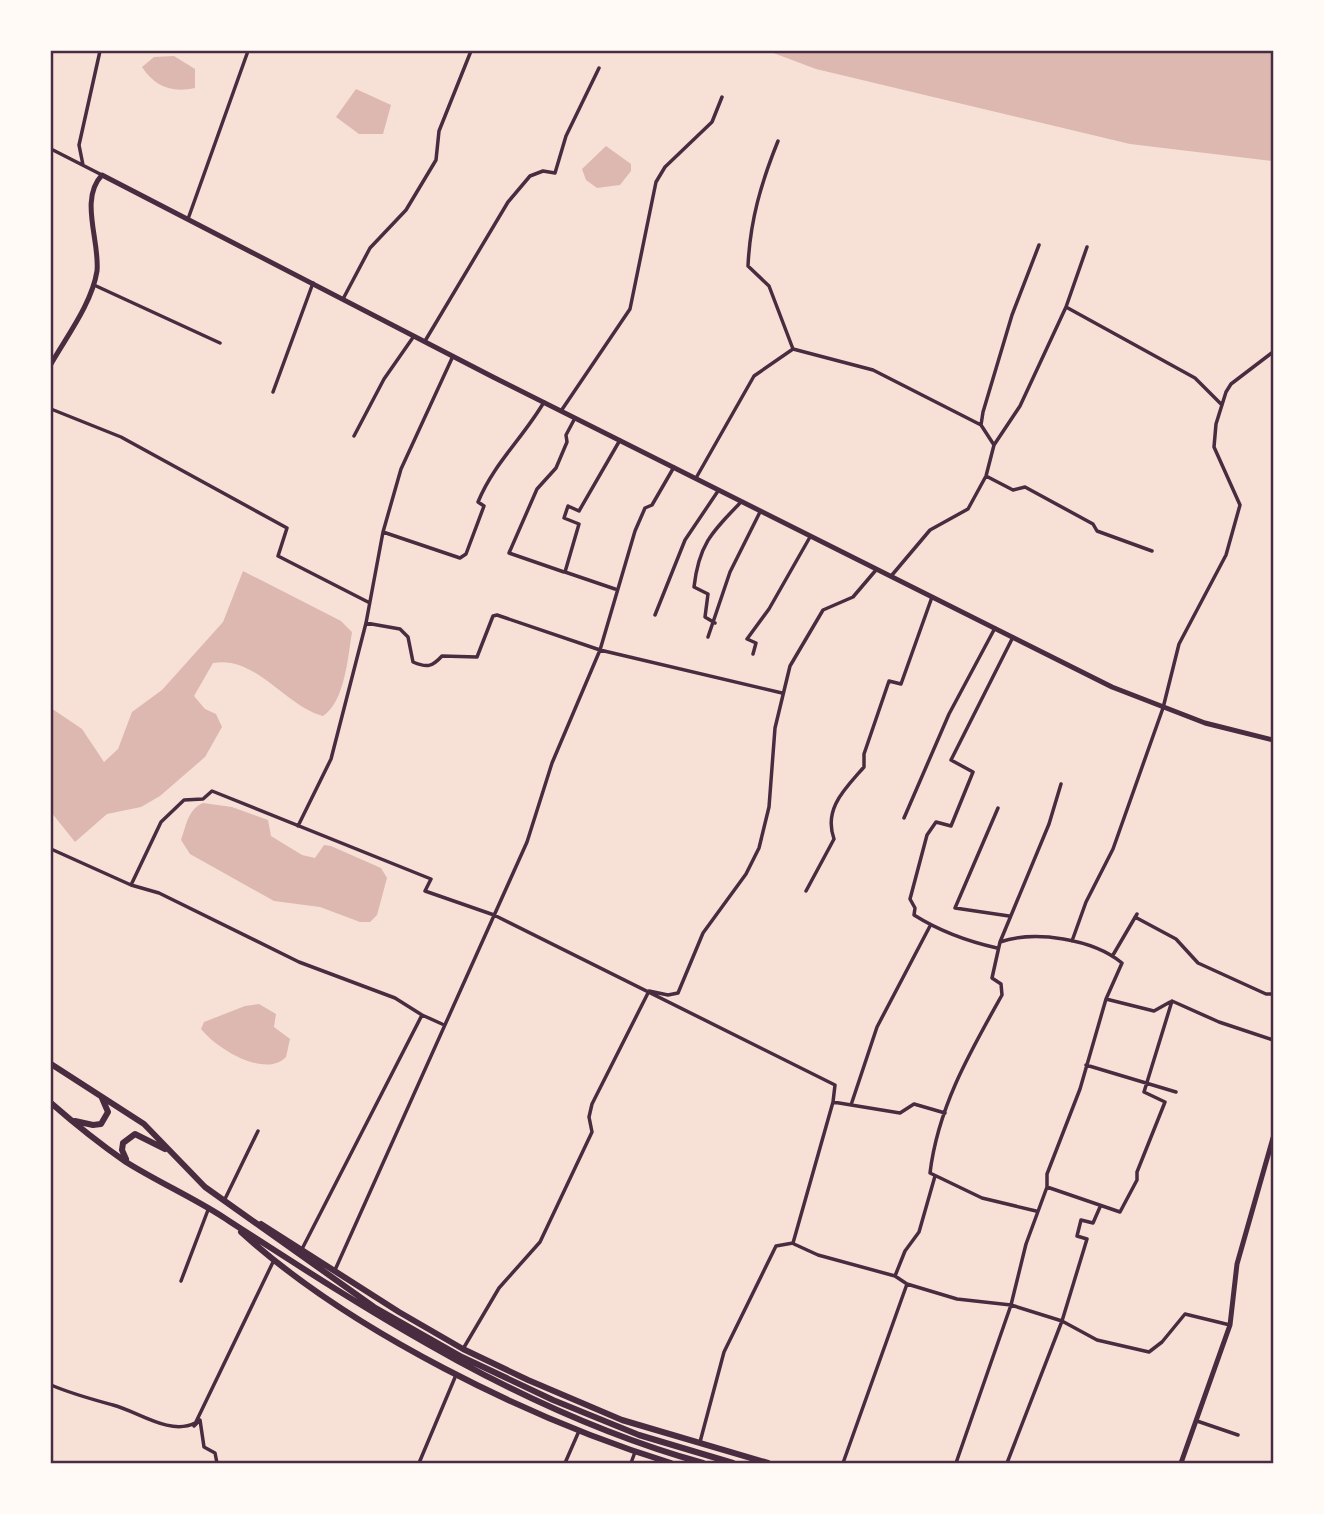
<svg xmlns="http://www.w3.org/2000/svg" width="1324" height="1514" viewBox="0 0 1324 1514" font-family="Figtree,sans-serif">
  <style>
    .water { fill: #dcb8b0 }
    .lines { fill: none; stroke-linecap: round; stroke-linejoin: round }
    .minor { stroke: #4a2c40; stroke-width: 3.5 }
    .tertiary { stroke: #4a2c40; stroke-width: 5 }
    .trunk { stroke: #4a2c40; stroke-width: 6 }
    .neatline { fill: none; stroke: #4a2c40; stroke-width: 2.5 }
  </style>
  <rect width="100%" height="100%" fill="#f7e1d7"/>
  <path class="water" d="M768 51H1273V161L1130 144 816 69Z
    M174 56 195 69V88C172 93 155 87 142 67L154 57Z
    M356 89 391 105 383 134H359L336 117Z
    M606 146 631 164V171L620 185 597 188 586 180 582 169Z
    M243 571 341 621 352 632C348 656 345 702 323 716 286 707 256 655 213 663L194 696 205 709 216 714 222 727 205 757 160 796 141 807 107 814 75 842 51 812V708L82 729 104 762 118 749 132 712 162 690 223 622Z
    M203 803 232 807 268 820 271 836 302 855 315 858 324 845 331 846 381 868 387 878 377 915 370 922H360L320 907 274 901 190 854 181 840C186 826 188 809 203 803Z
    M259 1004 276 1014 274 1027 290 1039 286 1057C265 1079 216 1048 201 1029L204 1022 245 1006Z"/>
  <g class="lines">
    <path class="minor" d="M778 141C761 183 750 221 748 266L769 286 793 349
      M51 149 102 175
      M83 165 79 145 100 51
      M188 219 248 51
      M1087 247 1066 307 1195 378 1222 405
      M94 285 220 343
      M343 299 370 248 406 210 436 160 439 131 471 51
      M425 341 508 202 530 176 543 171 555 173 566 136 599 68
      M273 392 313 283
      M51 409 121 437 287 528 278 556 368 602
      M561 411 630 309 656 182 665 167 712 122 722 97
      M354 436 384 379 414 336
      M994 445 981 425 983 412 1012 315 1039 245
      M986 476 1013 490 1025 487 1093 524 1097 531 1152 551
      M696 478 754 376 793 349 873 370 981 425
      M383 532 460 558 466 554 484 506 478 502C494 463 523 438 544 402
      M564 572 509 553 537 489 556 468 567 442 566 435 575 418
      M892 575 930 530 968 509 986 476 994 445 1020 406 1066 307
      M615 589 565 572 579 524 564 518 568 506 579 511 620 440
      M655 615 685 540 718 491
      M366 623 400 629 408 637 413 662C427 668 432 667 442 656L477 657 493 616 497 615 600 650 635 531 645 508 652 505 674 467
      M715 623 705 617 708 594 694 587C699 544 712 532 741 502
      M708 637 730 572 760 512
      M753 654 756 643 747 639 769 609 810 537
      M998 808 955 908 1009 916
      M904 818 949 714 995 628
      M298 826 331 759 366 623 383 532 401 469 453 356
      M51 849 131 885 159 893 299 962 395 998 422 1015 302 1249
      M131 885 161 822 184 800 203 799 212 791 431 879 425 891 494 915 835 1085 833 1102
      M806 891 834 839C823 808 846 788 864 767V754L889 681 901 684 932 597
      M1135 917 1176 939 1198 963 1266 994H1273
      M1072 941 1086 902 1113 849 1163 708 1179 644 1226 555 1240 505 1214 447 1216 424 1226 392 1231 384 1273 352
      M1000 942 1049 824 1061 784
      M997 948C966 941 941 932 914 915L915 908 910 899 927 835 936 822 951 826 973 772 951 760 1013 637
      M1113 955 1137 914
      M422 1015 442 1024
      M1086 1065 1176 1092
      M851 1105 877 1027 930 926
      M1047 1187V1174L1080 1089 1106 999 1154 1011 1170 1002
      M224 1201 258 1131
      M1100 1207 1093 1223 1081 1220 1077 1236 1087 1239 1062 1321 1097 1340 1149 1352 1162 1342 1185 1314 1230 1325
      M1036 1211 982 1198 930 1173C938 1107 970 1052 1002 995L1001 984 992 978 1000 942C1035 930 1093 939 1122 963L1106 999
      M794 1244 818 1255 895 1276
      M335 1270 527 842 552 763 600 650 782 693
      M181 1281 208 1210
      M907 1284 957 1299 1011 1305 956 1463
      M463 1349 499 1288 540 1242 592 1132 589 1117 592 1104 649 991 668 995 678 993 703 933 746 874 759 848 769 807 775 728 790 666 823 610 853 597 876 570
      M51 1385C72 1394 91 1399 113 1405 137 1411 170 1436 195 1423
      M1197 1421 1238 1435
      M700 1442 724 1352 776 1246 793 1243 833 1102 900 1113 914 1104 945 1113
      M217 1463 215 1453 204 1447 200 1420 194 1426 274 1260
      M419 1463 456 1375
      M565 1463 579 1431
      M631 1463 635 1452
      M843 1463 907 1284 895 1276 905 1251 919 1232 935 1176
      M1007 1463 1062 1321 1011 1305 1026 1244 1047 1187 1120 1212 1137 1180V1172L1165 1102 1144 1092 1172 1001 1219 1022 1273 1040"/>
    <path class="tertiary" d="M51 364C67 336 92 303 97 271 100 241 79 199 102 175L493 377 1112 687 1205 723 1273 740
      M1181 1463 1230 1325 1237 1264 1273 1138"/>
    <path class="trunk" d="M51 1064 144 1124 205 1187 374 1307 462 1357 553 1400 639 1435 733 1463
      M51 1103C75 1124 100 1144 126 1162 158 1182 192 1197 223 1217 376 1316 526 1414 703 1463
      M75 1121 93 1125 101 1124 108 1112 102 1098
      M126 1159 122 1150 123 1143 135 1134 165 1149
      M261 1224 399 1312 463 1349 528 1380 622 1420 768 1463
      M241 1232C350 1331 531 1420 671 1463"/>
  </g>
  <rect width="1324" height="1514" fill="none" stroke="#fffaf5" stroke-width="105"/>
  <rect x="52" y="52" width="1220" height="1410" class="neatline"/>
</svg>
